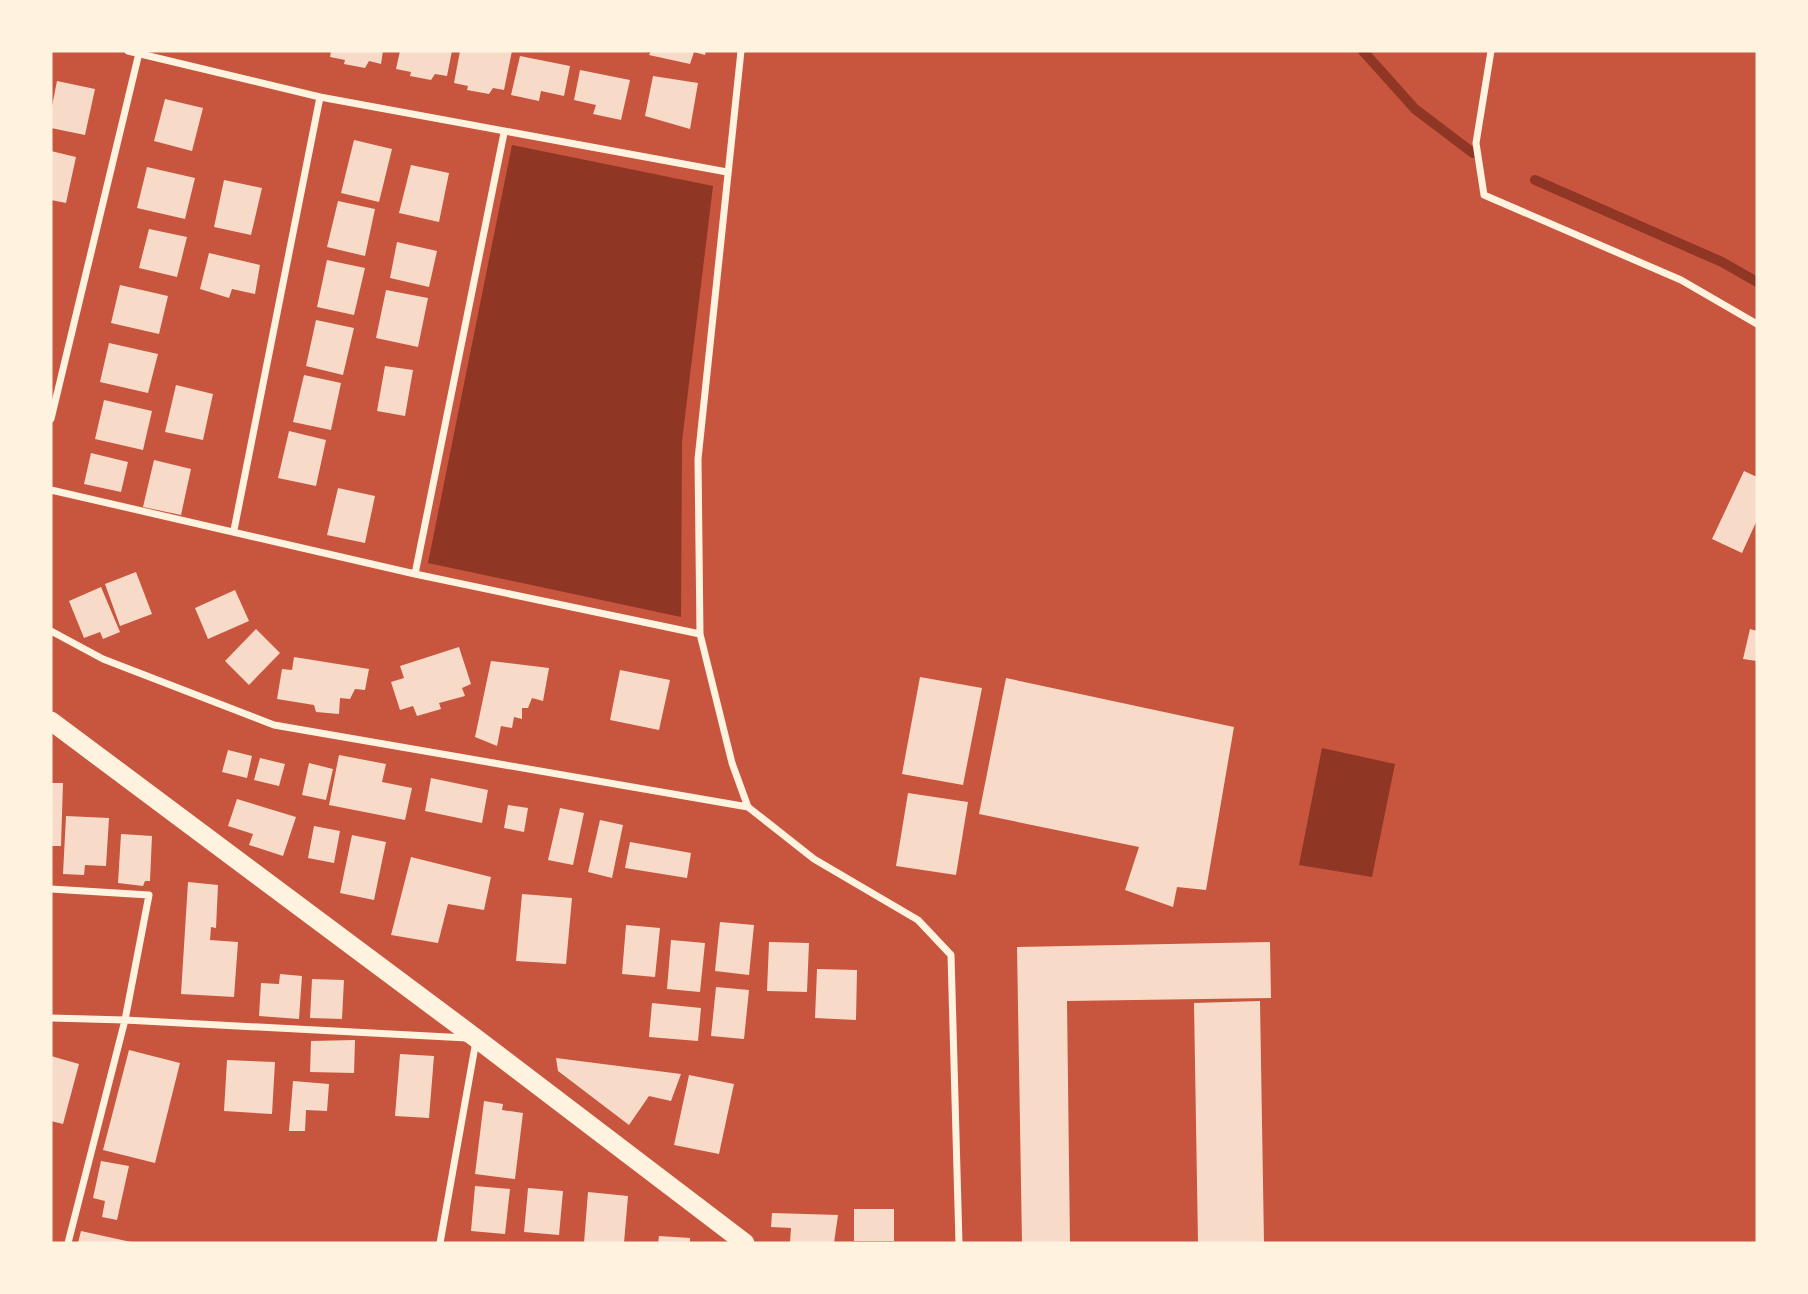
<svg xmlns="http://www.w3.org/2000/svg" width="1808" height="1294" viewBox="0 0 1808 1294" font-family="'Golos Text',sans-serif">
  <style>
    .water { fill: #8f3625 }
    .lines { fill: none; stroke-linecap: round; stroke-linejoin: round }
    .stream { stroke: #8f3625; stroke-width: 10 }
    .building { fill: #f7dbc8 }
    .minor { stroke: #fff3e0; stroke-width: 7 }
    .trunk { stroke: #fff3e0; stroke-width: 19 }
  </style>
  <rect width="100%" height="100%" fill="#c8553d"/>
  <path class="water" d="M512 145 713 186 682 441 681 617 428 563Z
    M1322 748 1395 764 1372 877 1299 865Z"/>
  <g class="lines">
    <path class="stream" d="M1363 51 1415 109 1473 153
      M1535 180 1722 262 1757 282"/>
  </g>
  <path class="building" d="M331 51H383L381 64 369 61 365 68 344 64 345 60 330 57Z
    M400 51H452L447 76 435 74 431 80 410 76 411 72 396 69Z
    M460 51H512L504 90 493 88 489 94 467 90 468 86 454 83Z
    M651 51H706L705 55 694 52 690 64 649 55Z
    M520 56 570 66 564 96 541 91 539 101 511 95Z
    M580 70 630 80 621 120 593 114 596 105 574 100Z
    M653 76 698 83 690 129 645 116Z
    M57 81 95 89 85 135 51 128V111Z
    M165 99 203 108 192 151 154 141Z
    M354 140 392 149 379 202 341 193Z
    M51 151 76 157 66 203 51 200Z
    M411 165 449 173 439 222 399 213Z
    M147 167 195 178 185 219 137 208Z
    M224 180 262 188 251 235 214 227Z
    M338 201 375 209 365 256 327 247Z
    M149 229 187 237 177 277 139 268Z
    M397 242 437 251 429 287 390 278Z
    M209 253 260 265 255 294 232 289 229 298 200 289Z
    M327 260 365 268 354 315 317 307Z
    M120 285 168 296 159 334 111 323Z
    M386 290 428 298 418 347 376 338Z
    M316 320 354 328 343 375 306 366Z
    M109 343 158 354 148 393 100 382Z
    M385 366 413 370 405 416 377 411Z
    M304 375 341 383 331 430 293 422Z
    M176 385 213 394 203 440 165 432Z
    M104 400 152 411 143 450 95 439Z
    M289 431 326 440 316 486 278 478Z
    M91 453 128 462 121 492 84 484Z
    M154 460 191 469 181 515 143 507Z
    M1744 471 1757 477V520L1742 553 1712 539Z
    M338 488 375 496 365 543 327 535Z
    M136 572 152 614 120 626 105 584Z
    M101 587 120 632 103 639 100 632 84 638 69 601Z
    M235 590 249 621 208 639 195 608Z
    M256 629 280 653 249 685 225 661Z
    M1750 629 1757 631V661L1743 659Z
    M459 647 471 684 462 688 465 696 439 703 441 709 417 716 413 706 400 710 391 682 404 678 400 666Z
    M294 657 369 669 365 690 355 689 350 699 340 698 339 714 316 712 314 705 277 699 282 669 292 670Z
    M491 661 549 668 543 701 532 698 528 708H522V719L514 717 512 728 501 726 497 746 475 737Z
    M620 670 670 680 659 730 610 720Z
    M920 677 982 688 963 785 902 774Z
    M1006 678 1234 727 1206 890 1177 887 1173 907 1125 890 1139 847 979 814Z
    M228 750 252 756 247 778 222 772Z
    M339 755 386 764 382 782 412 788 405 820 329 805Z
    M260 758 285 764 279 786 254 780Z
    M309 763 333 769 326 800 302 795Z
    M431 778 488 790 482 823 425 811Z
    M51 783H63L61 846H51Z
    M908 793 968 802 956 875 896 866Z
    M237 799 296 817 283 856 249 845 253 834 228 826Z
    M508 805 528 808 524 832 504 828Z
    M560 808 584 813 573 865 548 860Z
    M66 816 109 818 106 866 85 865 84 875 63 874Z
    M600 820 623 825 612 878 588 872Z
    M314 826 340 831 334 863 308 858Z
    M121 834 152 836 150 881H145L143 886 118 883Z
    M352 835 386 842 374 900 340 893Z
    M630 842 691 853 687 878 625 868Z
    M411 857 491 877 484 910 448 904 438 943 391 935Z
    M188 882 218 885 216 928 211 927 210 940 238 942 234 997 181 994Z
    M522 894 572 898 566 964 516 961Z
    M720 922 754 925 749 975 715 971Z
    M626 925 660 928 655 977 622 974Z
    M671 940 705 943 700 992 667 989Z
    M769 942 809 943 807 992 767 991Z
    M1270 942 1271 998 1067 1001 1070 1243H1022L1017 947Z
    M817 969 857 970 856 1020 815 1018Z
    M280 974 302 976 299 1019 259 1016 261 983 279 984Z
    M312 979 344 980 342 1019 310 1018Z
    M716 987 749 990 744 1039 711 1036Z
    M1260 1001 1264 1243H1198L1194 1003Z
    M652 1003 701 1008 698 1041 649 1037Z
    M355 1040 354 1073 310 1072 311 1041Z
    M129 1050 180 1063 155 1163 103 1150Z
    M400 1054 434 1056 429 1118 395 1116Z
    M51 1056 79 1064 63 1124 51 1121Z
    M556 1058 681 1074 671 1101 649 1096 629 1125 558 1071Z
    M227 1060 275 1062 272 1114 224 1111Z
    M689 1075 734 1084 719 1154 674 1145Z
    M293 1081 329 1084 327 1111 306 1110 305 1131H289Z
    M484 1101 503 1104 502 1110 523 1113 515 1179 475 1174Z
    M101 1161 129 1166 117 1220 102 1217 105 1201 93 1198Z
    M475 1186 510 1189 505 1234 471 1231Z
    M528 1188 563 1191 559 1235 524 1232Z
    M588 1192 628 1196 624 1243H584Z
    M854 1209H894V1241H854Z
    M772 1213 838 1215 834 1243 790 1242 791 1228 771 1227Z
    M81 1231 131 1242V1243H78Z
    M659 1236 690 1238V1243H658Z"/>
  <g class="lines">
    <path class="minor" d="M128 51 320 97 727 172
      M741 51 698 459 700 634 732 763 748 807 814 859 918 920 951 955 959 1243
      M1491 51 1476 143 1484 195 1681 280 1757 324
      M51 419 139 53
      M51 490 415 574 700 634
      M234 530 320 97
      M415 574 504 133
      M51 631 103 659 274 725 748 807
      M51 889 149 895 125 1020 68 1243
      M51 1018 125 1020 467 1038
      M440 1243 476 1041"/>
    <path class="trunk" d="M51 721 477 1039 745 1243"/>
  </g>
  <rect width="1808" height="1294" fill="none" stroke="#fff3e0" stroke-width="105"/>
</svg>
